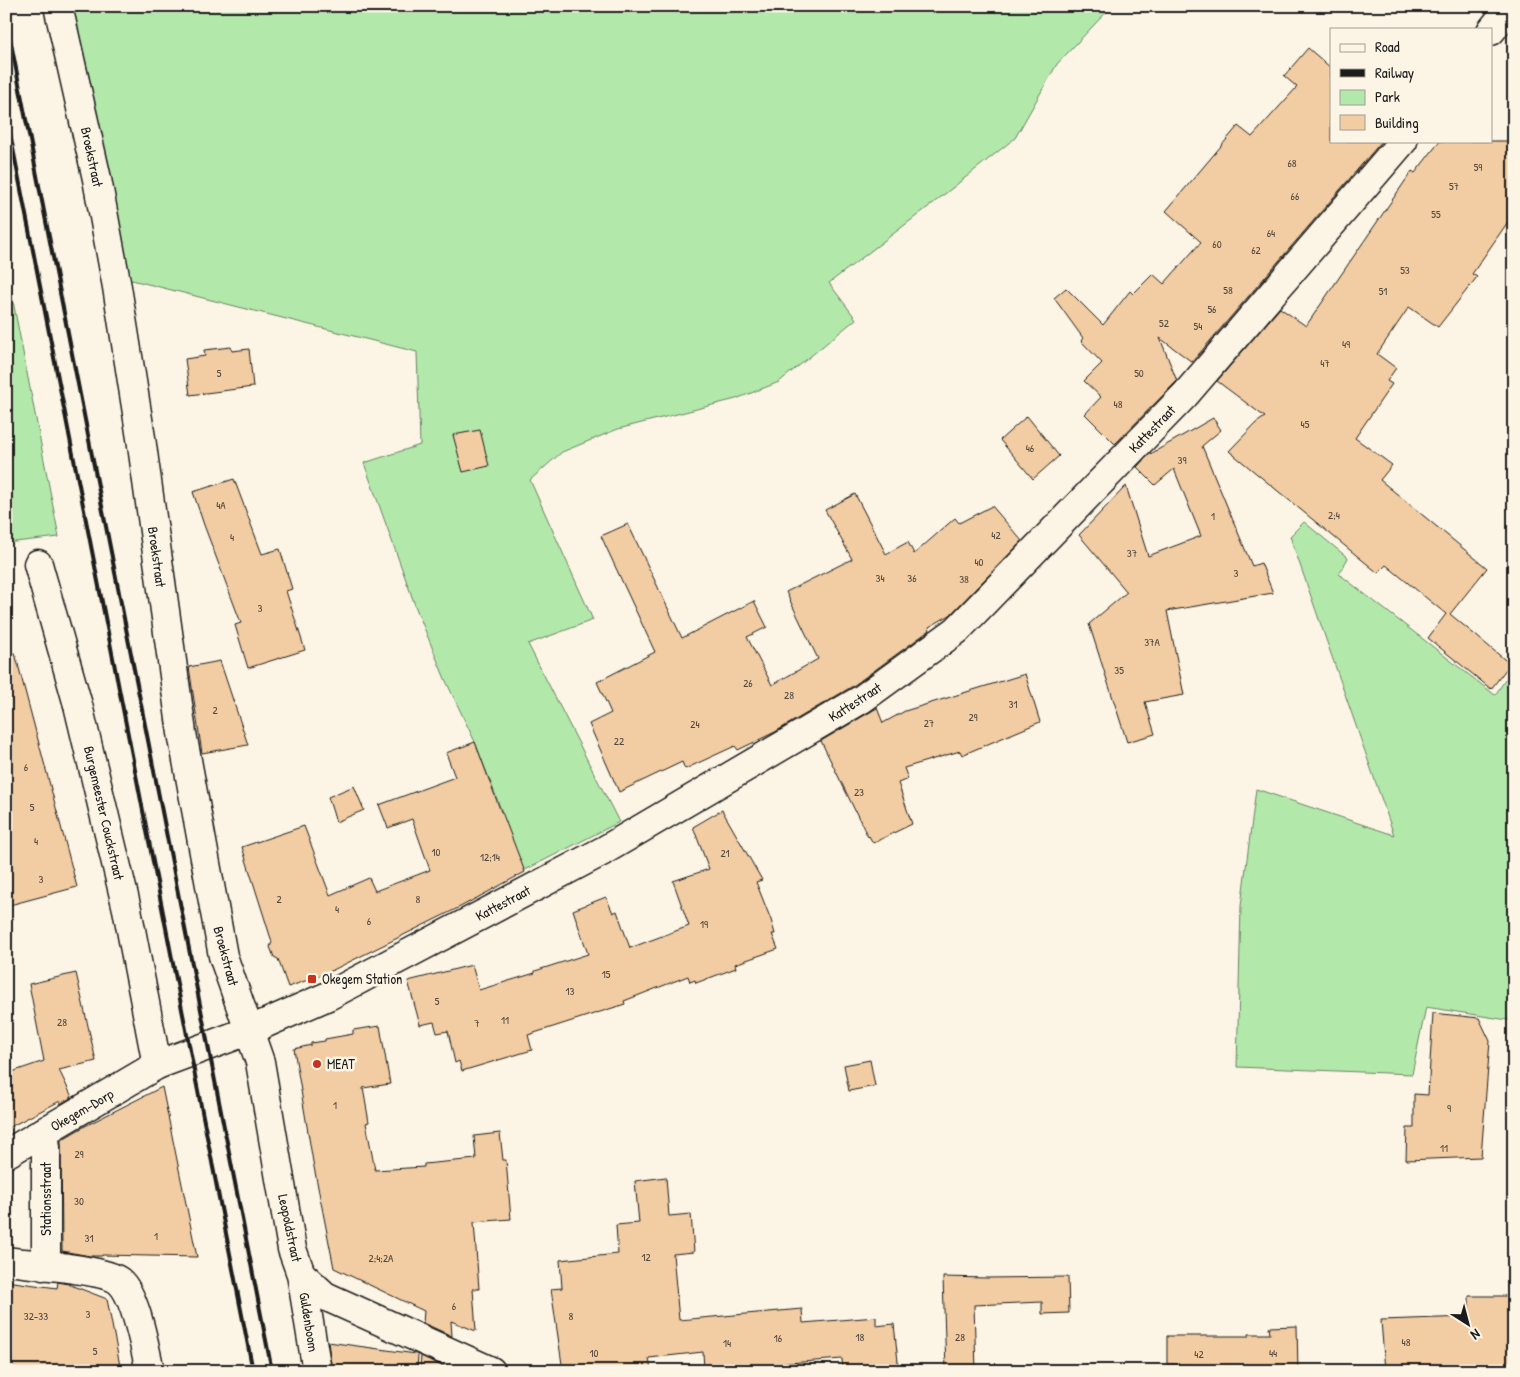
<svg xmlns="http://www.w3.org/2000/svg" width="1520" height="1377" viewBox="0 0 1520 1377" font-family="'Patrick Hand',sans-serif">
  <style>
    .green { fill: #b3e8ab; stroke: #688264 }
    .building { fill: #f2cca2; stroke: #1c1c1c }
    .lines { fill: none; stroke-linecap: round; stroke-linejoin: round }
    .minor-casing { stroke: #1c1c1c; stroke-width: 31 }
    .secondary-casing { stroke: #1c1c1c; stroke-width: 31 }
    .minor { stroke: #fcf5e5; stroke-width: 28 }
    .secondary { stroke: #fcf5e5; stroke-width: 28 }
    .rail { stroke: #1c1c1c; stroke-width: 4 }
    .poi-dot { fill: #c8321e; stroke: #fcf5e5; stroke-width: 2 }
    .labels { text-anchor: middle; stroke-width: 5; stroke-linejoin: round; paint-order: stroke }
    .number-label { font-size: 11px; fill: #52483e }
    .street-label { font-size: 14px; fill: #1c1c1c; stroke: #fcf5e5 }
    .poi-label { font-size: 14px; fill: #1c1c1c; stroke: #fcf5e5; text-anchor: start }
  </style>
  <rect width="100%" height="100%" fill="#fcf5e5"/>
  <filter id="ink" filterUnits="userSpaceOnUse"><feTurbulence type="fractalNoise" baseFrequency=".02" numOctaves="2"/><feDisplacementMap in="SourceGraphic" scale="10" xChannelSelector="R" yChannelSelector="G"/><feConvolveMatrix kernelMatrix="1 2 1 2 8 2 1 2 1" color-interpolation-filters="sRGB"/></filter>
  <g filter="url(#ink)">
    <path class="green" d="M62 6H1112L1057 64 1015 138 936 201 829 283 856 319 779 382 736 399 618 429 562 452 530 480 593 620 528 644 619 822 312 979 502 812 475 742 445 679 416 608 364 463 420 445 417 352 124 278Z
      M6 265 59 537 6 543Z
      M1304 522 1348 558 1339 574 1495 695 1514 667V1021L1426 1007 1412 1074 1237 1067 1241 906 1256 789 1394 835 1290 536Z"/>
    <path class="building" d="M1308 48 1331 68V141H1382L1192 362 1160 338 1177 381 1115 444 1085 414 1101 397 1084 381 1102 363 1081 341 1083 338 1054 298 1066 288 1103 325 1130 291 1133 294 1153 274 1164 284 1201 242 1166 211 1238 126 1252 137 1297 87 1284 76Z
      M1440 141H1514V213L1472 274 1477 277 1438 327 1409 307 1377 354 1396 368 1387 381 1392 384 1355 438 1392 465 1380 480 1487 568 1450 614 1510 664 1491 689 1428 638 1446 614 1386 565 1378 573 1229 451 1256 423 1265 417 1217 381 1280 308 1306 326 1412 171 1415 173Z
      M231 347 232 351 249 349 253 387 190 395 185 359 205 356 204 350Z
      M1027 416 1059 456 1033 479 1000 440Z
      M1213 418 1221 430 1202 446 1252 566 1261 563 1273 593 1167 611 1184 695 1145 702 1155 734 1127 742 1089 624 1127 592 1079 535 1126 486 1148 556 1201 536 1174 469 1155 485 1137 467 1147 456Z
      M480 430 489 466 463 472 453 435Z
      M234 479 262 554 280 549 292 589 286 591 305 650 248 668 235 625 241 623 204 525 193 492Z
      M855 494 886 554 908 542 914 554 955 518 959 523 992 506 1022 541 950 615 929 627 930 630 853 686 775 732 738 750 735 746 685 769 682 762 619 792 589 724 611 713 597 682 655 652 601 536 628 524 682 638 754 601 767 627 747 637 772 685 818 659 786 592 852 559 825 510Z
      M15 653 77 887 6 906V654Z
      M220 661 248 745 202 753 189 667Z
      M1025 674 1040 722 962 755 960 751 904 768 908 779 898 783 912 824 873 843 869 836 868 837 821 741 877 708 883 723 905 711Z
      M475 742 501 812H502L525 872 462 906 325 974 288 987 278 959 274 957 270 947 272 942 242 847 304 826 330 895 369 878 375 891 430 870 412 819 388 828 379 805 455 777 446 753Z
      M354 786 364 810 336 822 328 797Z
      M722 810 762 880 756 882 771 920 775 934H772L778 949 735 964 736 968 696 983 695 980 690 982 688 976 624 1001 625 1004 528 1035 532 1050 462 1071 459 1061 455 1063 448 1031 437 1033 434 1022 420 1025 408 981 472 965 479 990 535 973V971L588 954 573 910 606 897 613 913 617 911 630 948 689 926 673 881 709 869 693 827Z
      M76 973 96 1061 59 1070 72 1097 60 1104V1101L6 1129V1074L44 1061 29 984Z
      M1433 1013 1479 1018 1490 1041 1481 1157 1406 1160 1407 1128H1414V1094L1428 1095Z
      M380 1026 390 1084 363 1088 369 1122 366 1123 375 1170 424 1167V1164L476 1159 474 1136 500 1133 503 1160H506L511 1219 474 1222 479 1289H473L476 1331 451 1321 452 1336 423 1323 424 1311 334 1268 313 1162 294 1049 311 1045V1043L325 1041V1039L353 1034V1030Z
      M870 1060 875 1086 849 1091 844 1065Z
      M162 1087 197 1257 102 1255V1256H90L62 1251 61 1140 85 1126Z
      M666 1177 669 1216 691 1214 694 1252 673 1254 679 1320 802 1309 803 1323 876 1317V1326L894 1324 899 1371H843L842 1359 775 1364V1371L704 1369 703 1352 649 1358 651 1371H563L551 1289 562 1288 560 1260 618 1254 616 1225 639 1223 635 1181Z
      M943 1277 987 1278 1068 1277 1069 1313 1042 1314V1302L974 1305 976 1371H946Z
      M6 1281 57 1288 58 1282 68 1284 107 1299 121 1371H10L9 1362H6Z
      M1469 1296H1514V1371H1385L1381 1320 1469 1317Z
      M1297 1326 1298 1371H1191V1365L1167 1364V1336H1249V1334H1270L1269 1327Z
      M328 1342 416 1354 418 1355 417 1371H332Z
      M421 1356 452 1371H420Z"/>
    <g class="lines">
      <defs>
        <path id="minor" d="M58 6 97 179 117 287 141 438 182 733 223 956 260 1062 292 1249 301 1274 325 1296 491 1371
          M38 564 78 705 127 909 157 1065
          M6 1261C28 1264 105 1269 119 1281 136 1295 145 1349 150 1371
          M43 1266 46 1251V1148L44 1132
          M301 1274 317 1371"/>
        <path id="secondary" d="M1491 31 1511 6
          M6 1154 157 1065 248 1031 328 996 603 851 862 699 957 630 1185 395 1403 141"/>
      </defs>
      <use href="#minor" class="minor-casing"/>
      <use href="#secondary" class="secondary-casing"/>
      <use href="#minor" class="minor"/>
      <use href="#secondary" class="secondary"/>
      <path class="rail" d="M6 18 272 1371
        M6 113 253 1371"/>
    </g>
  </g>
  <g class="poi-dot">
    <rect x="307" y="974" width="10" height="10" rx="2.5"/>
    <circle cx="317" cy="1064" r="5"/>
  </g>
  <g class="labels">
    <g class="number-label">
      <text x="1292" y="167">68</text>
      <text x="1478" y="171">59</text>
      <text x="1454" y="190">57</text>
      <text x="1295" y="200">66</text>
      <text x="1436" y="218">55</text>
      <text x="1271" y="237">64</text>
      <text x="1217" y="248">60</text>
      <text x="1256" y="254">62</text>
      <text x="1405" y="274">53</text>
      <text x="1228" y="294">58</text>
      <text x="1383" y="295">51</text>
      <text x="1212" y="313">56</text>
      <text x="1164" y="327">52</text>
      <text x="1198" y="330">54</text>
      <text x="1346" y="348">49</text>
      <text x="1325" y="367">47</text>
      <text x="219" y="377">5</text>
      <text x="1139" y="377">50</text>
      <text x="1118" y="408">48</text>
      <text x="1305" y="428">45</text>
      <text x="1030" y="452">46</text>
      <text x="1182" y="464">39</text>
      <text x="221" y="509">4A</text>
      <text x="1334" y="519">2;4</text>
      <text x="1213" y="520">1</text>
      <text x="996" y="539">42</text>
      <text x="232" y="541">4</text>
      <text x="1132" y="557">37</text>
      <text x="979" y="566">40</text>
      <text x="1236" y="577">3</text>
      <text x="880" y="582">34</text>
      <text x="912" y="582">36</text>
      <text x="964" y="583">38</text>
      <text x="260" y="612">3</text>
      <text x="1152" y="646">37A</text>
      <text x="1119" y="674">35</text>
      <text x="748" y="687">26</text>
      <text x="789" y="699">28</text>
      <text x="1013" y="708">31</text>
      <text x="215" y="714">2</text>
      <text x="973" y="721">29</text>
      <text x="929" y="727">27</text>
      <text x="695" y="728">24</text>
      <text x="619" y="745">22</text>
      <text x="26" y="771">6</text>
      <text x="859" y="796">23</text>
      <text x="32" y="811">5</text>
      <text x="36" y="845">4</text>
      <text x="436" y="856">10</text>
      <text x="725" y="857">21</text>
      <text x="490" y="861">12;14</text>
      <text x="41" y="883">3</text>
      <text x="279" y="903">2</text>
      <text x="418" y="903">8</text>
      <text x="337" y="913">4</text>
      <text x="369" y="925">6</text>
      <text x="704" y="928">19</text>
      <text x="606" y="978">15</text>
      <text x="570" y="995">13</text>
      <text x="437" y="1005">5</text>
      <text x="505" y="1024">11</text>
      <text x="62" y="1026">28</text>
      <text x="477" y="1027">7</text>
      <text x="335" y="1109">1</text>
      <text x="1449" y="1112">9</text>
      <text x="1444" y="1152">11</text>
      <text x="79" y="1158">29</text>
      <text x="79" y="1205">30</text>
      <text x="156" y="1240">1</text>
      <text x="89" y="1242">31</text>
      <text x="646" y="1261">12</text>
      <text x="381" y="1262">2;4;2A</text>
      <text x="454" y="1310">6</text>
      <text x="88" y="1318">3</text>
      <text x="36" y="1320">32-33</text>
      <text x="571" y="1320">8</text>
      <text x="860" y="1341">18</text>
      <text x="960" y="1341">28</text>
      <text x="778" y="1342">16</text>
      <text x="1406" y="1346">48</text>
      <text x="727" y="1347">14</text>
      <text x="95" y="1355">5</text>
      <text x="594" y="1357">10</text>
      <text x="1273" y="1357">44</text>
      <text x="1199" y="1358">42</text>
    </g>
    <g class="street-label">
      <text transform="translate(92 157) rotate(78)" y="5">Broekstraat</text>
      <text transform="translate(1152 429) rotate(-46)" y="5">Kattestraat</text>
      <text transform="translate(157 557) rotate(82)" y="5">Broekstraat</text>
      <text transform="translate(855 702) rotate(-33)" y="5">Kattestraat</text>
      <text transform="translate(104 813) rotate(77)" y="5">Burgemeester Couckstraat</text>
      <text transform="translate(503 903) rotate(-28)" y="5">Kattestraat</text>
      <text transform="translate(226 956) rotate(75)" y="5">Broekstraat</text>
      <text transform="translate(82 1110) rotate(-30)" y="5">Okegem-Dorp</text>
      <text transform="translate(46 1199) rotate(-90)" y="5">Stationsstraat</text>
      <text transform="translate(290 1228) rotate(78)" y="5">Leopoldstraat</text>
      <text transform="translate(309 1322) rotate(81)" y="5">Guldenboom</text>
    </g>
    <g class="poi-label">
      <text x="322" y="984">Okegem Station</text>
      <text x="327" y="1069">MEAT</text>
    </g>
  </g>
  <rect width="1520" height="1377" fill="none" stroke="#fcf5e5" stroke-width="25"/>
  <rect x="12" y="12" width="1495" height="1352" fill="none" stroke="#1c1c1c" stroke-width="2" filter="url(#ink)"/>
  <rect x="1330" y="28" width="162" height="115" fill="#fcf5e5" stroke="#a29e95"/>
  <rect x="1340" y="44" width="25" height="8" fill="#fcf5e5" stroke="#a29e95"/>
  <text x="1375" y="52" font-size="15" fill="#1c1c1c">Road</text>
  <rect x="1340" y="69" width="25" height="8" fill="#1c1c1c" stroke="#a29e95"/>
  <text x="1375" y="78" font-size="15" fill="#1c1c1c">Railway</text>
  <rect x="1340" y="90" width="25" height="15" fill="#b3e8ab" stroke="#a29e95"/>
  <text x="1375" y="102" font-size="15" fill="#1c1c1c">Park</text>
  <rect x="1340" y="115" width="25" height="15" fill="#f2cca2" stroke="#a29e95"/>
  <text x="1375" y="128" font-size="15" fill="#1c1c1c">Building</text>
  <g transform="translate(1468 1324) rotate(144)" stroke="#fcf5e5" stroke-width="4" paint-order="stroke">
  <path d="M0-4L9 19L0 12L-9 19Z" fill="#1c1c1c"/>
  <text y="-8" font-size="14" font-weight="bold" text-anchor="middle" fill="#1c1c1c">N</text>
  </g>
</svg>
